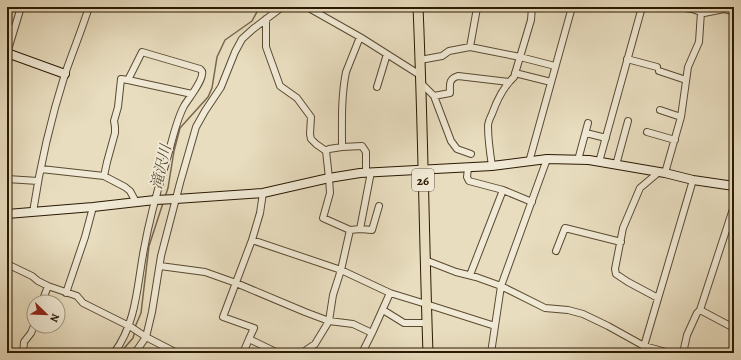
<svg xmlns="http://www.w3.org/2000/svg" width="741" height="360" viewBox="0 0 741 360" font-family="Alegreya,'Noto Serif JP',serif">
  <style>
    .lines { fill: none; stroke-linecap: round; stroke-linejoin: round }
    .stream { stroke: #76664d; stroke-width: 1.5 }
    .street-casing { stroke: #5a4a31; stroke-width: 8 }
    .secondary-casing { stroke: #2b1902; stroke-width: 10 }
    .primary-casing { stroke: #2b1902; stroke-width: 11 }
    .street { stroke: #f0e9d5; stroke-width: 6 }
    .secondary { stroke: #f0e9d5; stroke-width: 8 }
    .primary { stroke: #e8ddbf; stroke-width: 9 }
    .labels { text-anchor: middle; stroke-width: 3.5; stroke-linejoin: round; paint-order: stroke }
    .shield { fill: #f0e9d5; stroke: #665741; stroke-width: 1 }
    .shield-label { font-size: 13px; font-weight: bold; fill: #2b1902 }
    .water-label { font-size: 15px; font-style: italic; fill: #5d4d34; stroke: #f0e9d5 }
  </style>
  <rect width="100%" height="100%" fill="#e8ddbf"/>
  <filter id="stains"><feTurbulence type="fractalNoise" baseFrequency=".005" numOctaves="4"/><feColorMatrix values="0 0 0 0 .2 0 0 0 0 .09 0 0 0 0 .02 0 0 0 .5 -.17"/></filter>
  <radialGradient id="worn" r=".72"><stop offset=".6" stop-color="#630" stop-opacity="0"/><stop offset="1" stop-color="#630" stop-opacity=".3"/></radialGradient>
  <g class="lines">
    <path class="stream" d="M165 197 168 188 174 151 180 128 208 97 212 88 217 57 225 40 252 21 258 10 261 7
      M135 327 141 313 149 246 163 203
      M120 353 133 338 135 331"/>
    <defs>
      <path id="street" d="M307 7 360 37 420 75
        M678 7 692 9 704 13 724 9 734 12
        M266 19V47L280 86 297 98 311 117 310 134 311 139 316 144 326 151 329 178 330 193 323 218 350 230 360 229 372 230 379 206
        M470 47 477 8
        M7 53 21 7
        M627 59 657 67
        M420 60 442 56 449 51 470 47 520 57 555 66
        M659 71 686 80
        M515 73 551 82
        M420 84 424 86 434 96 450 93C450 85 448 79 458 76L509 82
        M377 87 387 54
        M434 96 451 141 457 149 471 154
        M660 110 681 117
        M647 132 675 140
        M586 133 606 138
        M342 147 362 146 366 152V172
        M326 151 329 149 342 147C342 122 341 97 346 72L360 37
        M578 160 588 123
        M529 162 572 7
        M599 162 642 7
        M616 165 628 121
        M492 166C490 153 488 139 488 126 488 122 490 118 492 114 497 100 503 87 514 77L531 20 532 7
        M468 168 467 177 469 181 503 190 532 202
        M41 169 104 176 125 187 130 191 136 202
        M665 173 681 117 688 67 699 42 701 12
        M104 176 107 162 115 133V127L114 121 118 107 121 79 128 80 192 94
        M7 179 38 181
        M33 212C40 166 51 118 65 74 73 51 82 29 89 7
        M360 229 371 172
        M252 240 341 270 390 293
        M556 251 565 228 621 242
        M425 260 456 272 476 277 501 286 545 308 568 310 583 314 608 326 644 346 670 353
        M7 264 32 276 38 281 48 286 77 296 83 303 131 327 146 337 177 353
        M160 266 205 272 236 283 305 312 329 321 353 324 372 333
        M470 275 503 190
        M66 293 85 237 93 207
        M658 298 628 282 616 274 615 269 623 228 640 188 659 172
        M42 302 48 286
        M383 310 404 323H427
        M700 310 734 328
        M249 339 254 328 223 317 252 240 260 213 263 193
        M23 353 24 342 31 333 34 326
        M114 353C137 322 137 285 144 249 149 222 156 195 164 169 171 148 174 125 184 106 189 98 202 82 202 74 203 71 202 71 200 69L142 52 128 80
        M135 353 146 337 152 312 161 256 180 183 196 127 205 111 221 87 235 52 242 39 253 29 282 7
        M243 353 249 339 278 353
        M302 353 315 344 329 321 333 295 341 270 350 230
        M362 353 372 333 390 293 426 304 495 326
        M491 353 501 286 547 159
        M643 353 644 346 693 180
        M683 353 687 335 697 313 700 310 734 206"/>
      <path id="secondary" d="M7 53 65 74
        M7 214 93 207 155 200 176 199 263 193 329 178 360 173 492 166 547 159 589 160 665 173 693 180 734 186"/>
      <path id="primary" d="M418 7C423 122 424 238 428 353"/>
    </defs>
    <use href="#street" class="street-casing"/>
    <use href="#secondary" class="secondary-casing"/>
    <use href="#primary" class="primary-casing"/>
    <use href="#street" class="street"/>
    <use href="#secondary" class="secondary"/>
    <use href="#primary" class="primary"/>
  </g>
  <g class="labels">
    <rect class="shield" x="412" y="169" width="22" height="22" rx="3"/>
    <g class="shield-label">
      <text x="423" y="185">26</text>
    </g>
    <g class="water-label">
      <text transform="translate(161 167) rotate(-77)" y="5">滝沢川</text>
    </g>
  </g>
  <rect width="741" height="360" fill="none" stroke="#e8ddbf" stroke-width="24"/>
  <rect x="8" y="8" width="725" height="344" fill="none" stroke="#2b1902" stroke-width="2"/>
  <rect x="12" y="12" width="717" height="336" fill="none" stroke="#2b1902"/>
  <g transform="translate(46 314) rotate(113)"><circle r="19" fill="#f0e9d5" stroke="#a19681"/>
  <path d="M0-3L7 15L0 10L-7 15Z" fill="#8f2418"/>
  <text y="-6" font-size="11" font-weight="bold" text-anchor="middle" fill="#2b1902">N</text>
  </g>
  <rect width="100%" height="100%" filter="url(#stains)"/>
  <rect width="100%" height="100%" fill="url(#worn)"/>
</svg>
